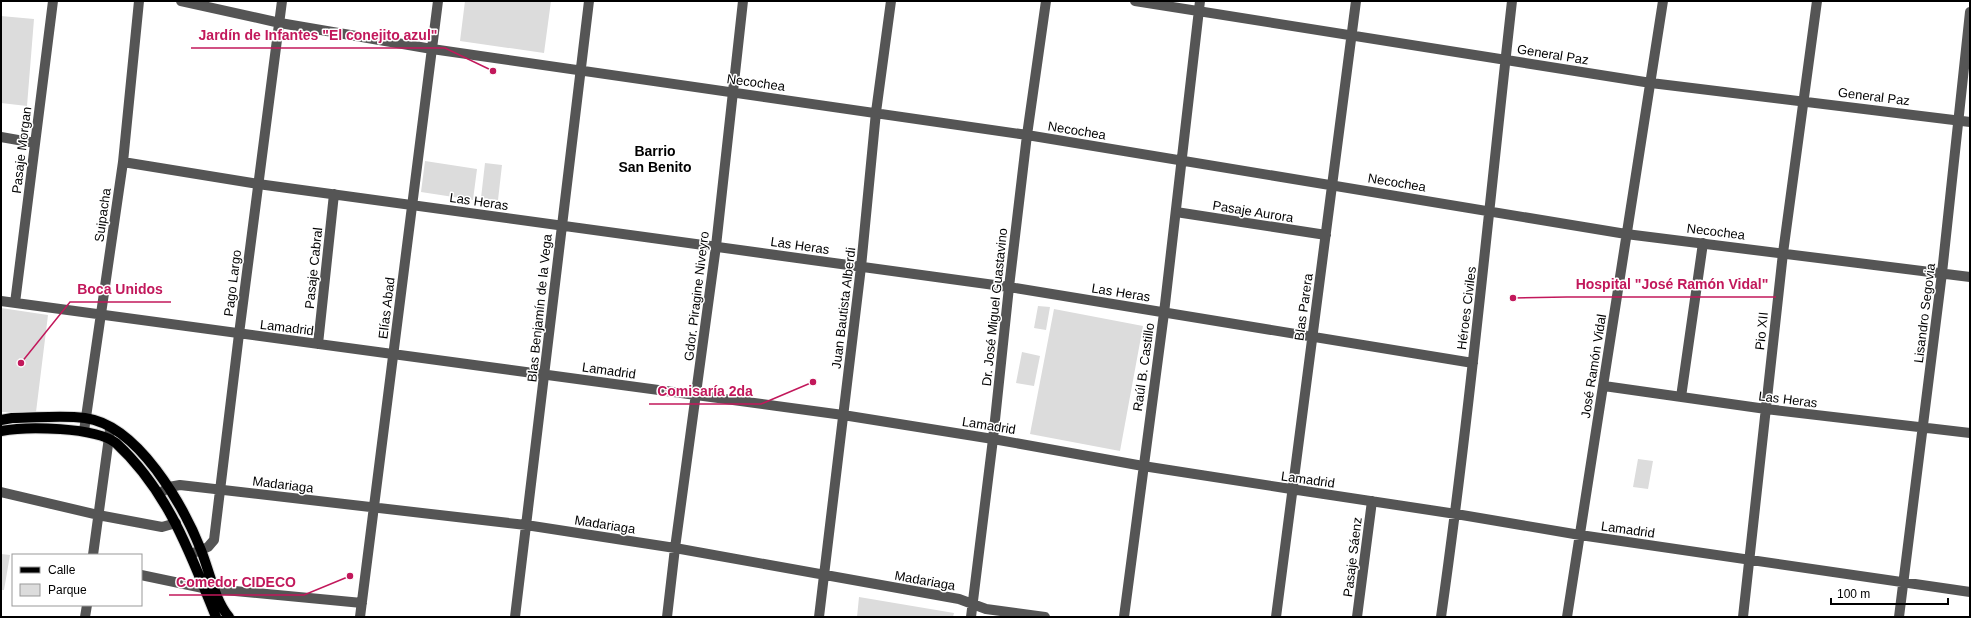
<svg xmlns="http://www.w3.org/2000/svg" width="1971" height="618" viewBox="0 0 1971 618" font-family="Arial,sans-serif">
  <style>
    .green { fill: #dcdcdc }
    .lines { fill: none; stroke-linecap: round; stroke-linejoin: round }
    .major-casing { stroke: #dbdbdb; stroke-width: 12 }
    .minor { stroke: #555; stroke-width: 10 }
    .major { stroke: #000; stroke-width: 10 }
    .labels { text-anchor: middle; stroke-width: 3; stroke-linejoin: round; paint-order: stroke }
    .street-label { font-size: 13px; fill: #000; stroke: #fff }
    .neighbourhood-label { font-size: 14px; font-weight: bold; fill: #000; stroke: #fff }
    .leader { fill: none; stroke: #c2185b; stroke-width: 1.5 }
    .callout-dot { fill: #c2185b; stroke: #fff; stroke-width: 1.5 }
    .callout-label { font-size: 14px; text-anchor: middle; font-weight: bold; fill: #c2185b; stroke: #fff; stroke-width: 3; stroke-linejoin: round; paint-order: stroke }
  </style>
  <rect width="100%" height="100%" fill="#fff"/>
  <path class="green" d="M465 1H551L544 53 460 41Z
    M1 16 34 19 27 106 1 103Z
    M425 161 477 169 473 200 421 192Z
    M485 163 502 165 498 200 481 198Z
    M1038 306 1050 307 1046 330 1034 328Z
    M1 308 48 315 36 412H1Z
    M1054 309 1143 326 1120 451 1030 434Z
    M1022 352 1040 356 1034 386 1016 383Z
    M1638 459 1653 461 1648 489 1633 487Z
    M1 554 10 555 4 590H1Z
    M859 597 954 613 953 617H857Z"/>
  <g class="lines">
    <defs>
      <path id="major" d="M1 420 12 418C36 418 61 415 85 418 138 425 183 505 201 550 209 570 215 601 229 617
        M1 431C27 426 95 427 116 443 168 491 190 553 216 617"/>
    </defs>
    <use href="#major" class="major-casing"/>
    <path class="minor" d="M181 1 280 23 432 49 1027 135 1626 234 1970 277
      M1135 1 1651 83 1970 122
      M1 137 35 143
      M123 162 258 184 1009 287 1473 363
      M1176 212 1326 235
      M1 301 843 415 993 439 1143 466 1291 489 1456 514 1580 535 1970 592
      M15 303 53 1
      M318 344 334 194
      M1604 386 1766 409 1970 433
      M1681 397 1703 243
      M84 431 123 162 139 1
      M1 492 98 515 162 527 176 523
      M159 494 169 487 180 485 526 525 675 548 959 599 986 609 1045 617
      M191 554 208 547 214 540 239 334 282 1
      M93 555 110 430
      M141 575 203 588 362 603
      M85 617 87 605
      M360 617 438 1
      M515 617 589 1
      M667 617 675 548 716 246 743 1
      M819 617 861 267 876 112 891 1
      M971 617 993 439 1009 287 1027 135 1046 1
      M1124 617 1164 313 1200 1
      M1276 617 1356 1
      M1357 617 1372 501
      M1441 617C1470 412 1489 206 1512 1
      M1567 617 1663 1
      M1743 617 1783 253 1817 1
      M1899 617 1942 273 1970 12"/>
    <use href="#major" class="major"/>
  </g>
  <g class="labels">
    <g class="street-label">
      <text transform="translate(1553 54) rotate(9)" y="5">General Paz</text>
      <text transform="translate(756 82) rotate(8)" y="5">Necochea</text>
      <text transform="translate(1874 96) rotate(7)" y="5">General Paz</text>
      <text transform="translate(1077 130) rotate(9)" y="5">Necochea</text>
      <text transform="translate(21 150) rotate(-83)" y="5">Pasaje Morgan</text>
      <text transform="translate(1397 182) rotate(9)" y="5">Necochea</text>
      <text transform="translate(479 201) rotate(8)" y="5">Las Heras</text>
      <text transform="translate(1253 211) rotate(9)" y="5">Pasaje Aurora</text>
      <text transform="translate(102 215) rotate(-82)" y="5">Suipacha</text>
      <text transform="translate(1716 231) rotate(7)" y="5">Necochea</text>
      <text transform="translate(800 245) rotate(8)" y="5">Las Heras</text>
      <text transform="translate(313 268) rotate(-84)" y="5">Pasaje Cabral</text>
      <text transform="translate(232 283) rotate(-83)" y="5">Pago Largo</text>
      <text transform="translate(1121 292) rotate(9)" y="5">Las Heras</text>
      <text transform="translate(696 296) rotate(-83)" y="5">Gdor. Piragine Niveyro</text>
      <text transform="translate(994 307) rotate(-84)" y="5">Dr. José Miguel Guastavino</text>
      <text transform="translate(1303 307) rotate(-82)" y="5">Blas Parera</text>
      <text transform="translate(386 308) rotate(-83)" y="5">Elías Abad</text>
      <text transform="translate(539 308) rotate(-84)" y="5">Blas Benjamín de la Vega</text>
      <text transform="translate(843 308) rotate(-83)" y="5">Juan Bautista Alberdi</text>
      <text transform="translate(1466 308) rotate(-83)" y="5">Héroes Civiles</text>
      <text transform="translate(1924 313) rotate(-83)" y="5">Lisandro Segovia</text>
      <text transform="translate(287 327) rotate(7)" y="5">Lamadrid</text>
      <text transform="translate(1761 331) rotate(-84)" y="5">Pio XII</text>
      <text transform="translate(1593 366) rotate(-81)" y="5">José Ramón Vidal</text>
      <text transform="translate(1143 367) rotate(-82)" y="5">Raúl B. Castillo</text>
      <text transform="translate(609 370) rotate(8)" y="5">Lamadrid</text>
      <text transform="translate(1788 399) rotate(7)" y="5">Las Heras</text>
      <text transform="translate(989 425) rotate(9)" y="5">Lamadrid</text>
      <text transform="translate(1308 479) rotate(8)" y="5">Lamadrid</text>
      <text transform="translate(283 484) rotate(7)" y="5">Madariaga</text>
      <text transform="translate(605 524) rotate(9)" y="5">Madariaga</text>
      <text transform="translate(1628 529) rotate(8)" y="5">Lamadrid</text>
      <text transform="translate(1352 557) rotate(-83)" y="5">Pasaje Sáenz</text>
      <text transform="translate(925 580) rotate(10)" y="5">Madariaga</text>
    </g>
    <g class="neighbourhood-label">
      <text x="655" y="156">Barrio<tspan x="655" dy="16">San Benito</tspan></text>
    </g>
  </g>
  <path class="leader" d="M493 71L445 48H191M1513 298L1567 297H1776M21 363L70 302H171M813 382L761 404H649M350 576L304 595H169"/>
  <g class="callout-dot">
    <circle cx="493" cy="71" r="4"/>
    <circle cx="1513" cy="298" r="4"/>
    <circle cx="21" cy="363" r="4"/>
    <circle cx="813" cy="382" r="4"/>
    <circle cx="350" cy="576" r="4"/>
  </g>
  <g class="callout-label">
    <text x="318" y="40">Jardín de Infantes "El conejito azul"</text>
    <text x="1672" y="289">Hospital "José Ramón Vidal"</text>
    <text x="120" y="294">Boca Unidos</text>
    <text x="705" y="396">Comisaría 2da</text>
    <text x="236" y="587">Comedor CIDECO</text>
  </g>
  <rect width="1971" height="618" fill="none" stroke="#000000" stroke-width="4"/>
  <rect x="12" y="554" width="130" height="52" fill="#ffffff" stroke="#999999"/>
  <rect x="20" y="567" width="20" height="6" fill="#000000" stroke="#999999"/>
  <text x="48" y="574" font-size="12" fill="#000000">Calle</text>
  <rect x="20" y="584" width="20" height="12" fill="#dcdcdc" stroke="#999999"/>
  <text x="48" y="594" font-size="12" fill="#000000">Parque</text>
  <path d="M1831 598v6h117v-6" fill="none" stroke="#000000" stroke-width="2"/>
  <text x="1837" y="598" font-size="12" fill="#000000" stroke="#ffffff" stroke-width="3" paint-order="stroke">100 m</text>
</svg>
